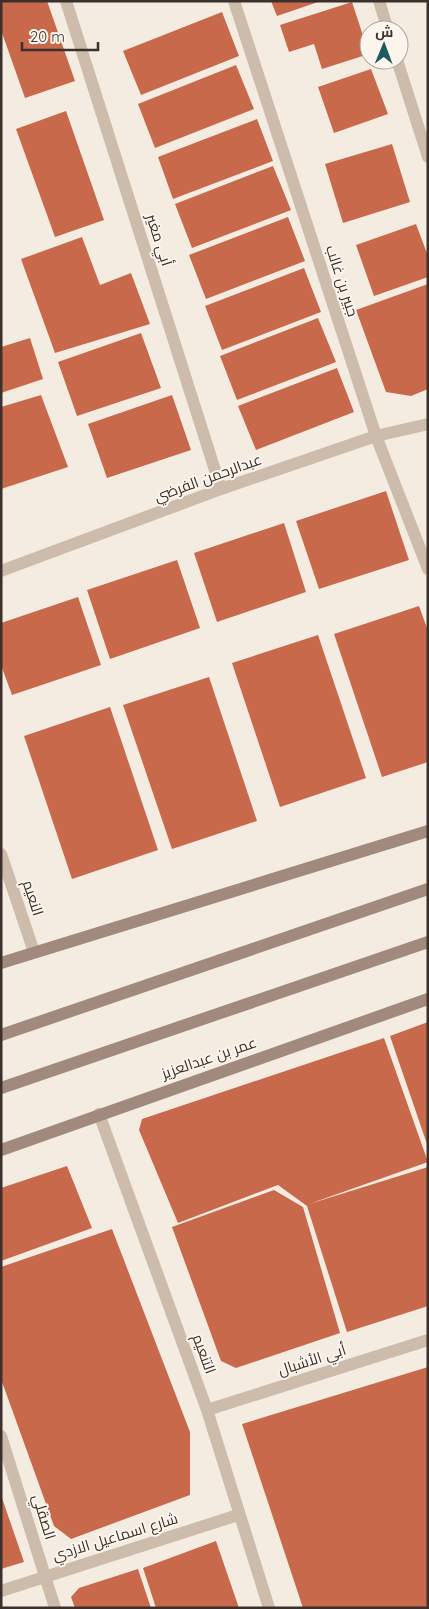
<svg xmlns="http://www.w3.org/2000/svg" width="429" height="1609" viewBox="0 0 429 1609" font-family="Quicksand,Cairo,sans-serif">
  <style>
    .building { fill: #c8694b }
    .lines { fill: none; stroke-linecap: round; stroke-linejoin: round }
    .street { stroke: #cdbbac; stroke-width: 12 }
    .secondary { stroke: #a18a7d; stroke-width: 12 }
    .labels { text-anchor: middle; stroke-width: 4; stroke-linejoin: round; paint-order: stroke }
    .street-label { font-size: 15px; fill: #3b302b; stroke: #fbf5ee }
  </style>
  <rect width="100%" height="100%" fill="#f4ebe1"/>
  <path class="building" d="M1 1H47L75 81 25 98 1 30Z
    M271 1H317L318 2 277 16Z
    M352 2 369 54 322 69 314 44 289 52 280 25Z
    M222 12 239 56 141 95 123 51Z
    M236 65 254 109 155 148 138 104Z
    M371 69 388 114 334 133 318 87Z
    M66 111 104 220 55 237 16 129Z
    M257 119 273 161 173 199 158 157Z
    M392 144 410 202 343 223 325 164Z
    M273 166 291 210 192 248 175 204Z
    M288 217 305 261 206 299 189 255Z
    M416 224 428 256V277L374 296 356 245Z
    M82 237 100 285 131 273 150 324 55 353 21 259Z
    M304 268 321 312 222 350 205 306Z
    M428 284V389L411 396 386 392 356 310Z
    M318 318 336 362 237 400 220 356Z
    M141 333 161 388 77 416 58 362Z
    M30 338 43 379 1 393V347Z
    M337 368 354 412 256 450 238 406Z
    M41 395 68 467 1 489V407Z
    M172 395 191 450 107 478 88 424Z
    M386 491 409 560 319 589 296 521Z
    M284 523 306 592 217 622 194 553Z
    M177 560 200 628 110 659 87 590Z
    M78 597 101 665 12 695 1 665V623Z
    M419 606 428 631V762L382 777 334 634Z
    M318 635 366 778 280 807 232 663Z
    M209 677 257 821 172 849 123 705Z
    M110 707 158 850 72 879 24 736Z
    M428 1022V1144H427L390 1036Z
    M384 1038 428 1162 309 1204 428 1167V1306L347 1332 307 1206 278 1185 178 1223 139 1130 142 1119Z
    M67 1166 92 1228 1 1261V1188Z
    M274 1190 303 1207 340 1333 236 1368 221 1361 172 1227Z
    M112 1229 190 1432V1495L71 1539 54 1526 1 1379V1267Z
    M428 1367V1608H303L242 1424Z
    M1 1495 24 1562 1 1569Z
    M216 1541 239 1608H156L143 1568Z
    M138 1569 151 1608H75L71 1597 79 1588Z"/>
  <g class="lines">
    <path class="street" d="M66 1 221 489
      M234 1 376 436 428 569
      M379 1 388 30
      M397 60 428 157
      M1 571 221 489 376 436 428 424
      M1 854 34 952
      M99 1114 207 1410 269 1608
      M207 1410 428 1340
      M1 1436 55 1608
      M1 1591 238 1515"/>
    <path class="secondary" d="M1 963 428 831
      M1 1035 428 889
      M1 1088 428 942
      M1 1150 428 999"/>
  </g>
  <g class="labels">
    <g class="street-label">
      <text transform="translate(159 240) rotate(72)" y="5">أبي مغير</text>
      <text transform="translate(342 281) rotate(72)" y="5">جبير بن غالب</text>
      <text transform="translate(208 478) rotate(-20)" y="5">عبدالرحمن الفرضي</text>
      <text transform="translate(33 898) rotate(72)" y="5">النعيم</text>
      <text transform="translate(209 1058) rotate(-19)" y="5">عمر بن عبدالعزيز</text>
      <text transform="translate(204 1354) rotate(70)" y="5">التنعيم</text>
      <text transform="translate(312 1360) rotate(-18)" y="5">أبي الأشبال</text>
      <text transform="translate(44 1517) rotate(73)" y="5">الصقلي</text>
      <text transform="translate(115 1537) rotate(-17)" y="5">شارع اسماعيل الازدي</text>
    </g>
  </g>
  <rect width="429" height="1609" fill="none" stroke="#3b302b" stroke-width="5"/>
  <g transform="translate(384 45) rotate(1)"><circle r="24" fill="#fbf5ee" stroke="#aea6a0"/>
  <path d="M0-4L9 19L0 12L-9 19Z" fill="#1f5a5e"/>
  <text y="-8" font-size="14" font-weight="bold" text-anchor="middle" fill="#3b302b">ش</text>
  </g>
  <path d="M22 42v8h76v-8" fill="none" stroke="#3b302b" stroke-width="2.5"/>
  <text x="30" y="42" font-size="15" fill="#3b302b" stroke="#fbf5ee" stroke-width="4" paint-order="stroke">20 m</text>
</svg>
